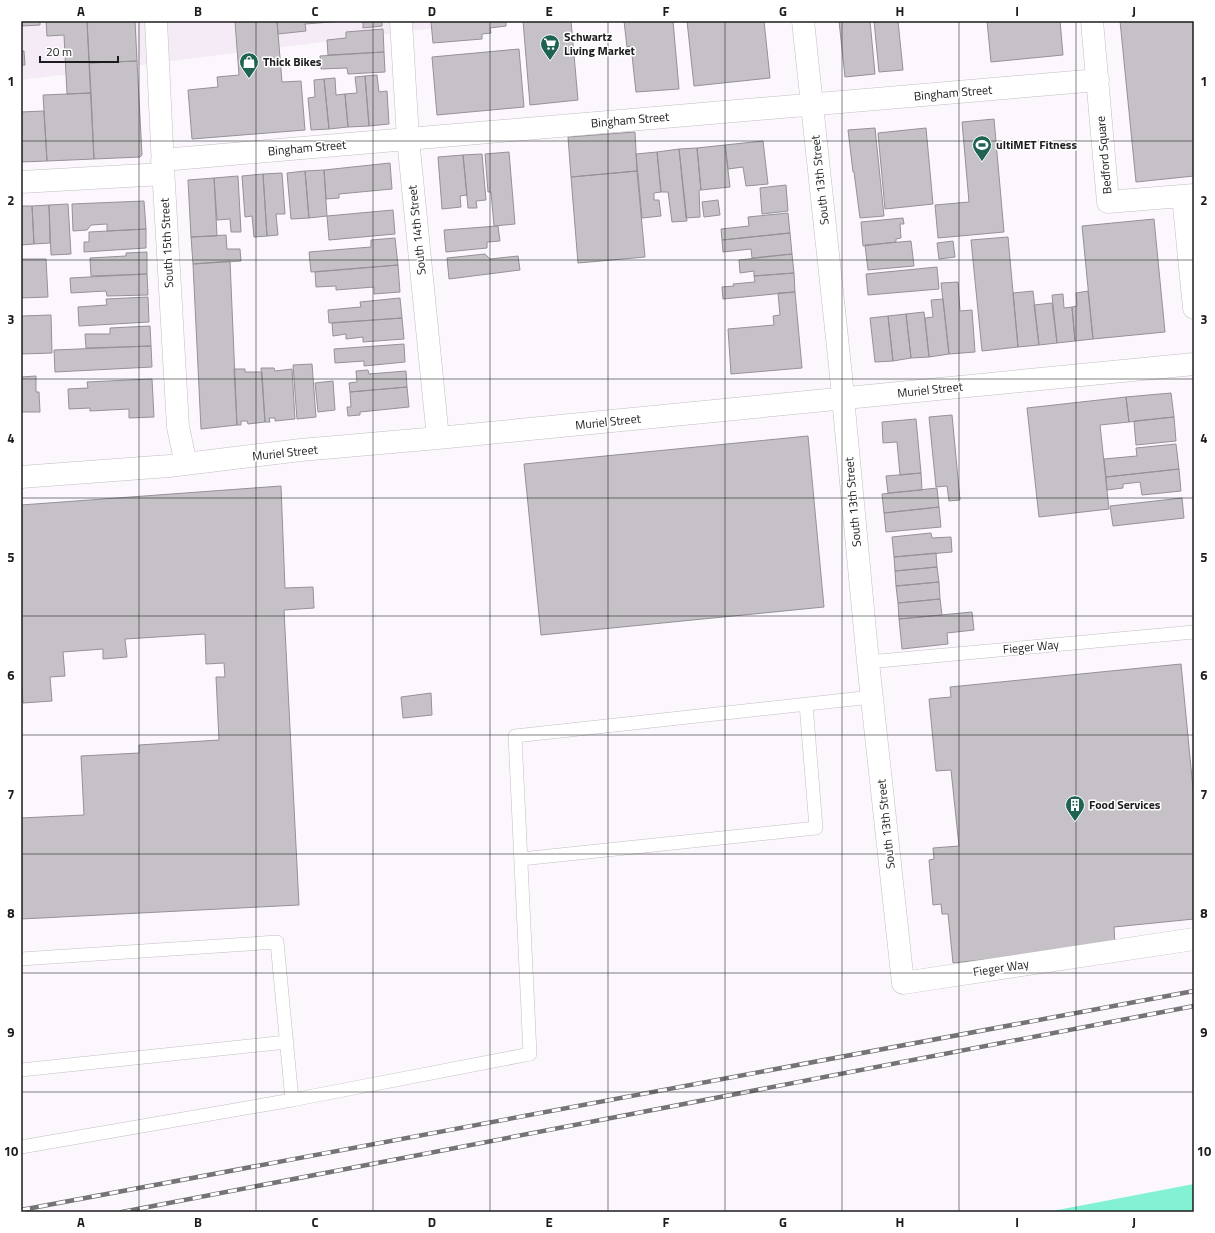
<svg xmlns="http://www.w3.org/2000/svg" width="1215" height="1233" viewBox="0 0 1215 1233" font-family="'Titillium Web',sans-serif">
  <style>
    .built { fill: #f4ebf6 }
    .water { fill: #82f1d4 }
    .building { fill: #c5c1c6; stroke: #959196 }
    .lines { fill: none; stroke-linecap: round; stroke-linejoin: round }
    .service-casing { stroke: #c2bec3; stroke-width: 14 }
    .minor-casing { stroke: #c2bec3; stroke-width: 23 }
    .service { stroke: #fff; stroke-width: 13 }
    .minor { stroke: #fff; stroke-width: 22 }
    .rail-casing { stroke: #757376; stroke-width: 4.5 }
    .rail { stroke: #fff; stroke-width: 3; stroke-dasharray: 9; stroke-linecap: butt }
    .grid { fill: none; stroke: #1c1b1d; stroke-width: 1; stroke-opacity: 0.55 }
    .labels { text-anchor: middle; stroke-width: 3; stroke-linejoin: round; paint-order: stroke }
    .poi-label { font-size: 12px; font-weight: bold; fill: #1c1b1d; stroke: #fff; text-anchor: start }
    .street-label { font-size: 12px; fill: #1c1b1d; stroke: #fff }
    .neatline { fill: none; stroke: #1c1b1d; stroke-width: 1.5 }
    .grid-label { font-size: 13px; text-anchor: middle; font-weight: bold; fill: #1c1b1d }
  </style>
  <rect width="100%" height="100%" fill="#fbf7fc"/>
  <path class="built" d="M21 21H489L21 80Z"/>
  <path class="water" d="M1194 1184V1212H1047Z"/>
  <path class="building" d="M22 21H40V25L22 26Z
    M46 21H87L91 93 67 94 64 35 47 36Z
    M87 21H135L137 61 89 63Z
    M235 21H277L282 82 301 81 305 130 192 139 188 90 218 87 217 77 239 75Z
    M277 21H344L305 24 306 31 278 34Z
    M363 21H382V26L363 28Z
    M442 21H506V26L490 28 491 33 482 34V39L433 43 431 22Z
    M523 21H571L578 100 530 105Z
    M624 21H673L679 89 636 92 631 46 627 47Z
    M687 21H764L770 78 694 86Z
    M839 21H870L875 74 845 77Z
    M874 21H898L903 70 879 72Z
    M987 21H1060L1063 55 991 62Z
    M1120 21H1194V176L1136 182Z
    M383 29 384 52 328 55 327 40 346 38V32Z
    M519 49 524 107 437 115 432 57Z
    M21 51H24L25 65H21Z
    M384 52 385 72 348 74 347 68 321 69 320 56Z
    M137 61 142 155 140 157 94 159 89 63Z
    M377 75 379 92 387 91 389 124 369 126 365 76Z
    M365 76 369 126 348 127 345 94 357 93 355 77Z
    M335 78 336 95 345 94 348 127 329 129 324 79Z
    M324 79 329 129 311 130 308 98 315 97 314 80Z
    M91 93 94 159 47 161 43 95Z
    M44 111 47 161 21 162V112Z
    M994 119 1004 232 938 238 935 205 969 202 962 122Z
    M875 128 884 216 860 218 854 172H853L848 130Z
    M926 128 933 204 885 209 878 133Z
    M635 132 637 171 571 177 568 137Z
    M763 141 768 184 746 186 743 167 728 169 725 145Z
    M725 145 730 187 701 190 697 148Z
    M697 148 701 190H699L700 217 686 218 679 149Z
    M679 149 687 221 672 222 668 192H661L657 152Z
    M509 152 515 224 494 226 491 192H488L485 154Z
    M657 152 661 192 654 193V200H659L661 216 642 218 636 154Z
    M482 154 486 200 476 201 477 208H468L463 155Z
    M463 155 467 195 460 196 461 207 442 209 438 157Z
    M390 163 392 189 339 194V198L326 199 324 170Z
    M324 170 327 216 309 218 305 171Z
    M305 171 309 218 291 219 287 173Z
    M637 171 645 257 578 263 571 177Z
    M282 173 285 214H276L278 235 267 236 263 174Z
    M263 174 267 236 254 237 252 216 245 217 242 176Z
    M238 176 241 232H231L230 219 217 220 214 178Z
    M214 178 217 236 191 237 188 180Z
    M786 185 788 211 762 214 760 188Z
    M718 200 720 215 704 217 702 202Z
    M144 201 146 229 107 231V224L91 225 87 230 73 231 72 204Z
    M68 204 71 254 51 255 49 205Z
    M49 205 50 243 34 244 32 206Z
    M21 206H32L34 244 21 245Z
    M393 210 395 234 329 240 327 216Z
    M788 213 790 233 722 240 721 229 749 226 748 217Z
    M903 218 904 224H900L901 238 896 239V242L863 246 861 222Z
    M1154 219 1165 332 1093 339 1082 226Z
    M498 226 500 241 487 242V248L446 252 444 230Z
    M146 229V248L84 252V242H89V232Z
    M790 233 792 254 752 258 751 249 723 252 722 240Z
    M226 235 227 249H240L241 261 193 264 191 237Z
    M1008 237 1018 347 982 351 971 240Z
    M395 238 398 265 311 272 309 252 371 247V240Z
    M911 241 914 266 868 270 865 245Z
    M953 241 955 257 939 259 937 243Z
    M147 252V274L91 276 90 258 126 256V253Z
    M485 254 490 259 518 256 520 270 449 279 447 258Z
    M792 254 794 273 754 276V271L740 273 739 260Z
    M21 259H46L48 297 21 298Z
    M230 261 237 425 201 429 193 264Z
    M398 265 400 292 374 294V287L336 290V286L316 287 315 272Z
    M937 267 939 289 868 295 866 274Z
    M794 273 795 292 723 299 722 287 734 286 733 284 755 282 754 276Z
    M147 274 148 295 107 296 106 291 71 293 70 278Z
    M958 282 960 311 972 310 975 352 949 354 941 283Z
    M1033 291 1039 345 1018 347 1013 293Z
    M1088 291 1093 339 1075 341 1072 307 1077 306 1076 293Z
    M795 292 802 368 731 374 728 329 774 325 773 316 780 315 778 293Z
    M1063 294 1064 308 1072 307 1075 341 1057 343 1052 295Z
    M148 297 149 322 79 326 78 307 107 305 106 299Z
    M400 298 402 318 329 323 328 310 361 307 360 302Z
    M943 299 949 354 929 357 925 318 933 317 931 300Z
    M1052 303 1057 343 1039 345 1034 305Z
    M924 312 929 357 911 358 906 314Z
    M906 314 911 358 893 361 888 316Z
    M51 315 52 353 21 354V316Z
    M888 316 893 361 875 362 870 318Z
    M402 318 404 339 363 342V337L346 339V334L333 336 332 323Z
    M150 326 151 346 86 348 85 334H110V328Z
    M404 344 405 362 364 366V361L335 363 334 349Z
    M151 346 152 367 55 372 54 350Z
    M312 364 316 417 297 419 293 365Z
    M261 368H274L275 371 292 369 295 419 275 421V418H269L270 422H265Z
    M234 369H245V372H262L265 422 248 424 247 421H241V425H237Z
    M368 370 369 374 406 371 407 387 350 392 349 383 357 382 356 371Z
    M36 376V392H39L40 412H21V377Z
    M152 379 154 417 129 418V409L90 411V408L69 409 68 389 88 388 87 382Z
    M333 381 335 410 318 412 315 383Z
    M407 387 409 407 360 412V415L348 416 347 407H351L350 392Z
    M1171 393 1174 417 1129 422 1126 397Z
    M1126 397 1129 422 1100 425 1109 509 1039 517 1027 408Z
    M952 415 960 500 949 501 947 486 936 487 929 417Z
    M1174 417 1176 441 1136 445 1134 421Z
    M916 419 921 473 900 475 897 442 883 443 882 422Z
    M808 436 824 607 541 635 524 464Z
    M1176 444 1179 469 1106 477 1104 459 1137 456 1136 448Z
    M1179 469 1181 491 1142 495 1140 482 1123 484V488L1107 490 1106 477Z
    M921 473 922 490 888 493 886 476Z
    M281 486 285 588 313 587 314 608 284 610 299 905 21 919V818L84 815 81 756 139 753V745L219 740 216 677H225L224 663 206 664 205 634 125 639 127 657 103 659V649L63 652 65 676 50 677 52 701 23 703 22 687H21V505Z
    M937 488 939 507 884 513 882 494Z
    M1182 498 1184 518 1113 526 1110 506Z
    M939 507 941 527 886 532 884 513Z
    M931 533 932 538 951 537 952 552 894 557 892 537Z
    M936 553 937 567 895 571 894 557Z
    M937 567 939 582 896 586 895 571Z
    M939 582 940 599 898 603 896 586Z
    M940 599 942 615 899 619 898 603Z
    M972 612 974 630 947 633 948 644 902 649 899 619Z
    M1181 664 1194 799V919L1114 927 1115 946 953 963 948 914H942L941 904 933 905 929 860 934 859 933 848 959 846 951 770 936 771 929 699 951 697 950 687Z
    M431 693 432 715 403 718 401 697Z"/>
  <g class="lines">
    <defs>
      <path id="service" d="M868 662 1194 632
        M521 859 816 828 806 704
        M21 959 277 942 292 1100 530 1054 515 736 872 697
        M21 1070 287 1042
        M21 1147 292 1100"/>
      <path id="minor" d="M156 21 163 167 178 427 186 464
        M401 21 408 139 438 438
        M803 21 840 366 868 662 903 983 1194 939
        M1092 21 1108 202 1194 195
        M162 160 1098 80
        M21 182 163 174
        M1183 196 1194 308
        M21 477 169 466 301 450 438 438 1194 364"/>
    </defs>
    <use href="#service" class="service-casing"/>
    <use href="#minor" class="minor-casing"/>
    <use href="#service" class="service"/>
    <use href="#minor" class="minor"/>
    <defs>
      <path id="rail" d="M21 1210 1194 991
        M122 1212 1194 1006"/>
    </defs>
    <use href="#rail" class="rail-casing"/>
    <use href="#rail" class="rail"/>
  </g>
  <path class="grid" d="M139 21V1212M256 21V1212M373 21V1212M490 21V1212M608 21V1212M725 21V1212M842 21V1212M959 21V1212M1076 21V1212M21 141H1194M21 260H1194M21 379H1194M21 498H1194M21 616H1194M21 735H1194M21 854H1194M21 973H1194M21 1092H1194"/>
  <defs>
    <symbol id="supermarket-pin" viewBox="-11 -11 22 30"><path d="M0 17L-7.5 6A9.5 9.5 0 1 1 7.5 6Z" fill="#1f6353" stroke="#fff"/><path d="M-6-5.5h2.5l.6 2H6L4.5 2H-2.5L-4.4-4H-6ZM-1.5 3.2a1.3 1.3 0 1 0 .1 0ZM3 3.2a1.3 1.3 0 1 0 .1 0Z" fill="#fff"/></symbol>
    <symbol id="shop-pin" viewBox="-11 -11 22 30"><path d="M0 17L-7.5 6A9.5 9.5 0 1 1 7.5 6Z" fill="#1f6353" stroke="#fff"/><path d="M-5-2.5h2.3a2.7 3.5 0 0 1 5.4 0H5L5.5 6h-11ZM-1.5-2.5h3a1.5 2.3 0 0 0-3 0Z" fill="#fff"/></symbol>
    <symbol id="stadium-pin" viewBox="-11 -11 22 30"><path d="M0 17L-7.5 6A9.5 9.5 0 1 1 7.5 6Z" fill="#1f6353" stroke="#fff"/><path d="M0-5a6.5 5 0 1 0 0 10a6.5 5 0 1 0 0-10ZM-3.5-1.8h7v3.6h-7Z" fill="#fff"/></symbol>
    <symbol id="building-pin" viewBox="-11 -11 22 30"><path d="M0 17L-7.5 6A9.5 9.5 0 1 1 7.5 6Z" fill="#1f6353" stroke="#fff"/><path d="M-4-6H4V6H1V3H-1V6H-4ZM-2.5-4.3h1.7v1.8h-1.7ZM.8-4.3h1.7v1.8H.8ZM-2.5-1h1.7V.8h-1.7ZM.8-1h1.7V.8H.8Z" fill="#fff"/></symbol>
  </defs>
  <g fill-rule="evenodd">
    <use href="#supermarket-pin" x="539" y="33" width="22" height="30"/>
    <use href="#shop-pin" x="238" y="51" width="22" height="30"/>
    <use href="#stadium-pin" x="971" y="134" width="22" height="30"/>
    <use href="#building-pin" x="1064" y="794" width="22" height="30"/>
  </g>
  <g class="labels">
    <g class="poi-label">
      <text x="564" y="41">Schwartz<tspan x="564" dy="14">Living Market</tspan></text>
      <text x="263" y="66">Thick Bikes</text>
      <text x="996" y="149">ultiMET Fitness</text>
      <text x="1089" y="809">Food Services</text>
    </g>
    <g class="street-label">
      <text transform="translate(953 93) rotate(-5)" y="4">Bingham Street</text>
      <text transform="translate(630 120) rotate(-5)" y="4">Bingham Street</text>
      <text transform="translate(307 148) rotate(-5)" y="4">Bingham Street</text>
      <text transform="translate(1104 155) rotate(-95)" y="4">Bedford Square</text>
      <text transform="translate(820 180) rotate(-96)" y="4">South 13th Street</text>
      <text transform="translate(417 230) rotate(-96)" y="4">South 14th Street</text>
      <text transform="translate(167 243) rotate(-93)" y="4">South 15th Street</text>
      <text transform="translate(930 390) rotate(-6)" y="4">Muriel Street</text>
      <text transform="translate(608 422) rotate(-6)" y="4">Muriel Street</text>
      <text transform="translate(285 453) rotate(-6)" y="4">Muriel Street</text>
      <text transform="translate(853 502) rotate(-95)" y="4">South 13th Street</text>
      <text transform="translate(1031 647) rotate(-5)" y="4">Fieger Way</text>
      <text transform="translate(886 824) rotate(-96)" y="4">South 13th Street</text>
      <text transform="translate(1001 968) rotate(-9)" y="4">Fieger Way</text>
    </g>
  </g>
  <rect width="1215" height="1233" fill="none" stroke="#ffffff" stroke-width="44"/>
  <path d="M40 56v6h78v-6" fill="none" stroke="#1c1b1d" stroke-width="2"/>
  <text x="46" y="56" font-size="12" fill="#1c1b1d" stroke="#ffffff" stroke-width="3" paint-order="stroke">20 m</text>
  <rect x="22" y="22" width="1171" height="1189" class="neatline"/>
  <g class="grid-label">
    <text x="81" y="16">A</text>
    <text x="198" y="16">B</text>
    <text x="315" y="16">C</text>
    <text x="432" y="16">D</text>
    <text x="549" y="16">E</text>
    <text x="666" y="16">F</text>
    <text x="783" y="16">G</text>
    <text x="900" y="16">H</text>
    <text x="1017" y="16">I</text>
    <text x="1134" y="16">J</text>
    <text x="11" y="86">1</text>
    <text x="1204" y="86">1</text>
    <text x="11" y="205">2</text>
    <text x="1204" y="205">2</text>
    <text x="11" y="324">3</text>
    <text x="1204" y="324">3</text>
    <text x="11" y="443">4</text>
    <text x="1204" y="443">4</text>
    <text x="11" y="562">5</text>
    <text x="1204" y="562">5</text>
    <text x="11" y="680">6</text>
    <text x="1204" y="680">6</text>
    <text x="11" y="799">7</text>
    <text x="1204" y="799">7</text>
    <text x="11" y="918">8</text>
    <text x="1204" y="918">8</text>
    <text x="11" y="1037">9</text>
    <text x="1204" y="1037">9</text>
    <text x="11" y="1156">10</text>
    <text x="1204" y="1156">10</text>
    <text x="81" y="1227">A</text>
    <text x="198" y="1227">B</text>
    <text x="315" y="1227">C</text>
    <text x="432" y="1227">D</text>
    <text x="549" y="1227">E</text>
    <text x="666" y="1227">F</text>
    <text x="783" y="1227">G</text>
    <text x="900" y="1227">H</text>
    <text x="1017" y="1227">I</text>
    <text x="1134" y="1227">J</text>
  </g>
</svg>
